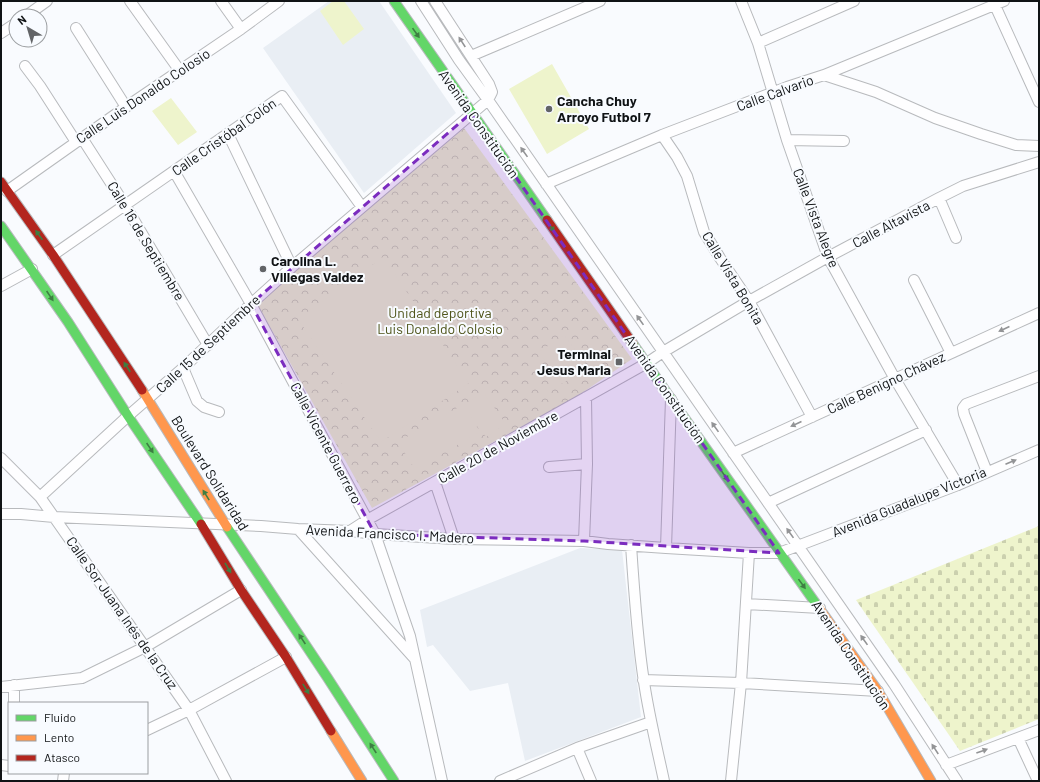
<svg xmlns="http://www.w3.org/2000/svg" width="1040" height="782" viewBox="0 0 1040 782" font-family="Barlow,sans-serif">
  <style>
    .built { fill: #e9eef4 }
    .cemetery { fill: url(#cemetery-stones) }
    .park { fill: url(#park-crowns) }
    .pitch { fill: #eef4cc }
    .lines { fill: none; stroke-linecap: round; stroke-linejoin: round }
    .street-casing { stroke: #b8babd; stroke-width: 12 }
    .fast-casing { stroke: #b8babd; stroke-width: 11 }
    .slow-casing { stroke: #b8babd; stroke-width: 11 }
    .jam-casing { stroke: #b8babd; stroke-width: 11 }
    .street { stroke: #fefeff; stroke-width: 10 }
    .fast { stroke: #63d668; stroke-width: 9 }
    .slow { stroke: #ff974d; stroke-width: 9 }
    .jam { stroke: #b3261e; stroke-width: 9 }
    .oneway { fill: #3e7e43 }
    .oneway2 { fill: #939496 }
    .marked { fill: #7b2cbf; fill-opacity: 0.2; stroke: #7b2cbf; stroke-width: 3; stroke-dasharray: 8 5; stroke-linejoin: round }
    .poi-dot { fill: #626467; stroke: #f8fbff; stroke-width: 1.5 }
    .labels { text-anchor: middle; stroke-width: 4; stroke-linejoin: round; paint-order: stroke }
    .street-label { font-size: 14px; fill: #101315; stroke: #f8fbff }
    .poi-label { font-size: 14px; font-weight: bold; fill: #101315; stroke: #f8fbff; text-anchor: start }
    .park-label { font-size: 14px; fill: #4e541a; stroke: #f8fbff }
  </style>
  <defs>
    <pattern id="cemetery-stones" width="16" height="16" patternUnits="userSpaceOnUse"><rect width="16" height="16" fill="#eef4cc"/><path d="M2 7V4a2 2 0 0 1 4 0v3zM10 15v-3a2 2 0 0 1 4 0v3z" fill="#cbd0ae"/></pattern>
    <pattern id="park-crowns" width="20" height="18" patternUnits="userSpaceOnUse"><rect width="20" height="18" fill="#eef4cc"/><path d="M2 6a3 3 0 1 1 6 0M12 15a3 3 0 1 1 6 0" fill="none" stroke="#cbd0ae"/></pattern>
  </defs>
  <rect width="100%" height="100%" fill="#f9fbfe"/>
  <path class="built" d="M329 1H379L456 113 364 193 263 48Z
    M580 548 622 550 641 717 525 761 508 683 470 691 433 645 427 647 420 610Z"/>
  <path class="cemetery" d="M1039 526V719L960 751 856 600Z"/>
  <path class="park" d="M464 128 632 359 576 397 372 508 257 304 302 264Z"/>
  <path class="pitch" d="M333 1H344L364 29 343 45 320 11Z
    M552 64 589 129 547 154 509 89Z
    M171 98 197 132 178 145 152 111Z
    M383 257 469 383 381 442 298 319Z
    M564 335 588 367 562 384 539 352Z
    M483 392 506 424 486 437 469 412 480 432 415 469 398 442 464 404 465 405Z"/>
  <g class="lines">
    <defs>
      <path id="street" d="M130 1 180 71
        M221 1 241 29
        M421 1 459 60 488 100 894 684 957 781
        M741 1 758 43 787 140 828 257 895 379 958 485
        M993 1 1039 102
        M26 16 47 1
        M76 28 126 107
        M1 33 16 23
        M758 43 854 1
        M471 56 600 1
        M25 66 40 86 76 142
        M824 75 876 92 935 118 981 134 1016 145 1039 146
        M228 134 292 267
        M662 135 677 157 687 176 704 232 720 258 749 301 812 417
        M82 138 125 205 208 345
        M787 140 844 141
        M174 171 251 304 375 534 410 636 442 781
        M546 184 662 135 787 87 824 75 1004 1
        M7 191 126 107 241 29 279 1
        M939 198 956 238
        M53 255 282 96 362 207
        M914 280 951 353
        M1 286 32 269
        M183 368 197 401 204 407 219 412
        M733 453 1039 313
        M1 458 40 497 189 710 226 781
        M549 467 587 464
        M987 472 964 414 963 408 966 404 1039 376
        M435 482 454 539
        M40 497 128 416 183 368 251 304 292 267 488 100 492 92 489 84 435 1
        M768 503 926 430
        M1 514H21L54 517 261 526 298 529 350 531 375 534 454 539 584 541 608 544 666 548 749 553H779L958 485 1039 450
        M298 529 414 658
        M350 531 367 520 647 363 663 352 749 301 828 257 939 198 963 186 1039 162
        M584 541 587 464 586 397
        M631 545C634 591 637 637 644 682 649 716 657 748 664 781
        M666 548 671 399
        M746 604 820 608
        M643 680 741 683 878 691
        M14 685V703
        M1 687 82 678 145 647 241 590
        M147 730 189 710 286 657
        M1018 738 1038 781
        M577 748 591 781
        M1 765 9 766
        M946 765 1039 730
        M63 781 64 773
        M500 781 577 748 651 722
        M731 781 741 683 749 553"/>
      <path id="fast" d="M394 1 547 220
        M1 226 68 322 128 416 201 524
        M633 344 671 399 819 608
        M227 527 327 677 394 781"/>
      <path id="slow" d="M142 390 227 527
        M819 608 878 691 931 781
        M331 731 362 781"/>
      <path id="jam" d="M1 182 53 255 142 390
        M547 220 633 344
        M201 524 241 590 286 657 331 731"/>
    </defs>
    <use href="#street" class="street-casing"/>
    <use href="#fast" class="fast-casing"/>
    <use href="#slow" class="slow-casing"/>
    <use href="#jam" class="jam-casing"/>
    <use href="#street" class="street"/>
    <use href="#fast" class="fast"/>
    <use href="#slow" class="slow"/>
    <use href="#jam" class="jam"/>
  </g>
  <defs><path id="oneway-solid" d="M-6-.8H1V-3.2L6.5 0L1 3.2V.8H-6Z"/></defs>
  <g class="oneway">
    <use href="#oneway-solid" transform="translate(416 33) rotate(55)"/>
    <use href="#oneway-solid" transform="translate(551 227) rotate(55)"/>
    <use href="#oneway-solid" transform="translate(39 235) rotate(-126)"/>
    <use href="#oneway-solid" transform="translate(50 296) rotate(56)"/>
    <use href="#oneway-solid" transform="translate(127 367) rotate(-123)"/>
    <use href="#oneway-solid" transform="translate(150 448) rotate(56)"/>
    <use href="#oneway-solid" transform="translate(725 476) rotate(55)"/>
    <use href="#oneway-solid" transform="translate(206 495) rotate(-122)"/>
    <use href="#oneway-solid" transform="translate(228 568) rotate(59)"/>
    <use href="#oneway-solid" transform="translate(802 584) rotate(54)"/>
    <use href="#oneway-solid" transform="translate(302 639) rotate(-124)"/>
    <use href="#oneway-solid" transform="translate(306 689) rotate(58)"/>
    <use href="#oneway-solid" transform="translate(373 748) rotate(-123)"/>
  </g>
  <g class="oneway2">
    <use href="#oneway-solid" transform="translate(462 42) rotate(-123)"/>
    <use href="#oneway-solid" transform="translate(524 152) rotate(-125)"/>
    <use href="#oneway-solid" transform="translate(640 320) rotate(-125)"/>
    <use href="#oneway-solid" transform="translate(1004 329) rotate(155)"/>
    <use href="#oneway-solid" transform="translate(796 424) rotate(156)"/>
    <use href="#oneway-solid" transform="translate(715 427) rotate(-125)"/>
    <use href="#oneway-solid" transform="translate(1011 462) rotate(-23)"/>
    <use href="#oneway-solid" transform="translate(790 533) rotate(-125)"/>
    <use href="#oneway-solid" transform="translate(864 640) rotate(-125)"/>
    <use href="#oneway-solid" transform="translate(935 749) rotate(-123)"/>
    <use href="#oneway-solid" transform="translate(982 751) rotate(-20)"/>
  </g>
  <path class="marked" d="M471 113 779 553 584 541 375 534 251 304Z"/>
  <g class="poi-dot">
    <circle cx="549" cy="109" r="4"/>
    <circle cx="263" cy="269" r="4"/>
    <rect x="615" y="358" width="8" height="8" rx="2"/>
  </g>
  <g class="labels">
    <g class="street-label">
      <text transform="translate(775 93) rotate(-20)" y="5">Calle Calvario</text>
      <text transform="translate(143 96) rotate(-34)" y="5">Calle Luis Donaldo Colosio</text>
      <text transform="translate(479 124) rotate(55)" y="5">Avenida Constitución</text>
      <text transform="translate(224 137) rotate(-35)" y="5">Calle Cristóbal Colón</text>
      <text transform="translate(816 218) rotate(69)" y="5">Calle Vista Alegre</text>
      <text transform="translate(891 224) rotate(-28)" y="5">Calle Altavista</text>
      <text transform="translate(146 241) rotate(59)" y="5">Calle 16 de Septiembre</text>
      <text transform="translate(733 278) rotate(59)" y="5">Calle Vista Bonita</text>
      <text transform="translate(208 344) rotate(-43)" y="5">Calle 15 de Septiembre</text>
      <text transform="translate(886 383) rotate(-25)" y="5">Calle Benigno Chávez</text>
      <text transform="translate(665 389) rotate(55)" y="5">Avenida Constitución</text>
      <text transform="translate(326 443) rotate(62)" y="5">Calle Vicente Guerrero</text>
      <text transform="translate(498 447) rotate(-29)" y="5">Calle 20 de Noviembre</text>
      <text transform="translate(210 473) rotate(58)" y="5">Boulevard Solidaridad</text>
      <text transform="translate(909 502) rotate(-22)" y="5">Avenida Guadalupe Victoria</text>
      <text transform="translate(390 534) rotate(3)" y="5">Avenida Francisco I. Madero</text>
      <text transform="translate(122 613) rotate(55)" y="5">Calle Sor Juana Inés de la Cruz</text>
      <text transform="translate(851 655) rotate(56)" y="5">Avenida Constitución</text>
    </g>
    <g class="poi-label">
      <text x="557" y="106">Cancha Chuy<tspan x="557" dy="16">Arroyo Futbol 7</tspan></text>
      <text x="271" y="266">Carolina L.<tspan x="271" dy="16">Villegas Valdez</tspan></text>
      <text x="611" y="359" text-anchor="end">Terminal<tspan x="611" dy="16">Jesus Maria</tspan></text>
    </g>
    <g class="park-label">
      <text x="440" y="318">Unidad deportiva<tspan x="440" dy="16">Luis Donaldo Colosio</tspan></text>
    </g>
  </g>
  <rect width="1040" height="782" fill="none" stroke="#101315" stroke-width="4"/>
  <rect x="8" y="702" width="140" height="72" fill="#f8fbff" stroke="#9b9ea1"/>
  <rect x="16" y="715" width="20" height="6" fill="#63d668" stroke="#9b9ea1"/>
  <text x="44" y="722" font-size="12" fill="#101315">Fluido</text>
  <rect x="16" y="735" width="20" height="6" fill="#ff974d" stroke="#9b9ea1"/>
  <text x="44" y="742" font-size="12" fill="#101315">Lento</text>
  <rect x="16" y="755" width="20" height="6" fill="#b3261e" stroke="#9b9ea1"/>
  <text x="44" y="762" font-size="12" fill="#101315">Atasco</text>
  <g transform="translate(28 28) rotate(322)"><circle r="19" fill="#f8fbff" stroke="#9b9ea1"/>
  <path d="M0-3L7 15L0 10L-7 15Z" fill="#626467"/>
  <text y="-6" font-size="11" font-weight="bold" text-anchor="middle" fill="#101315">N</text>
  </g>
</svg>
